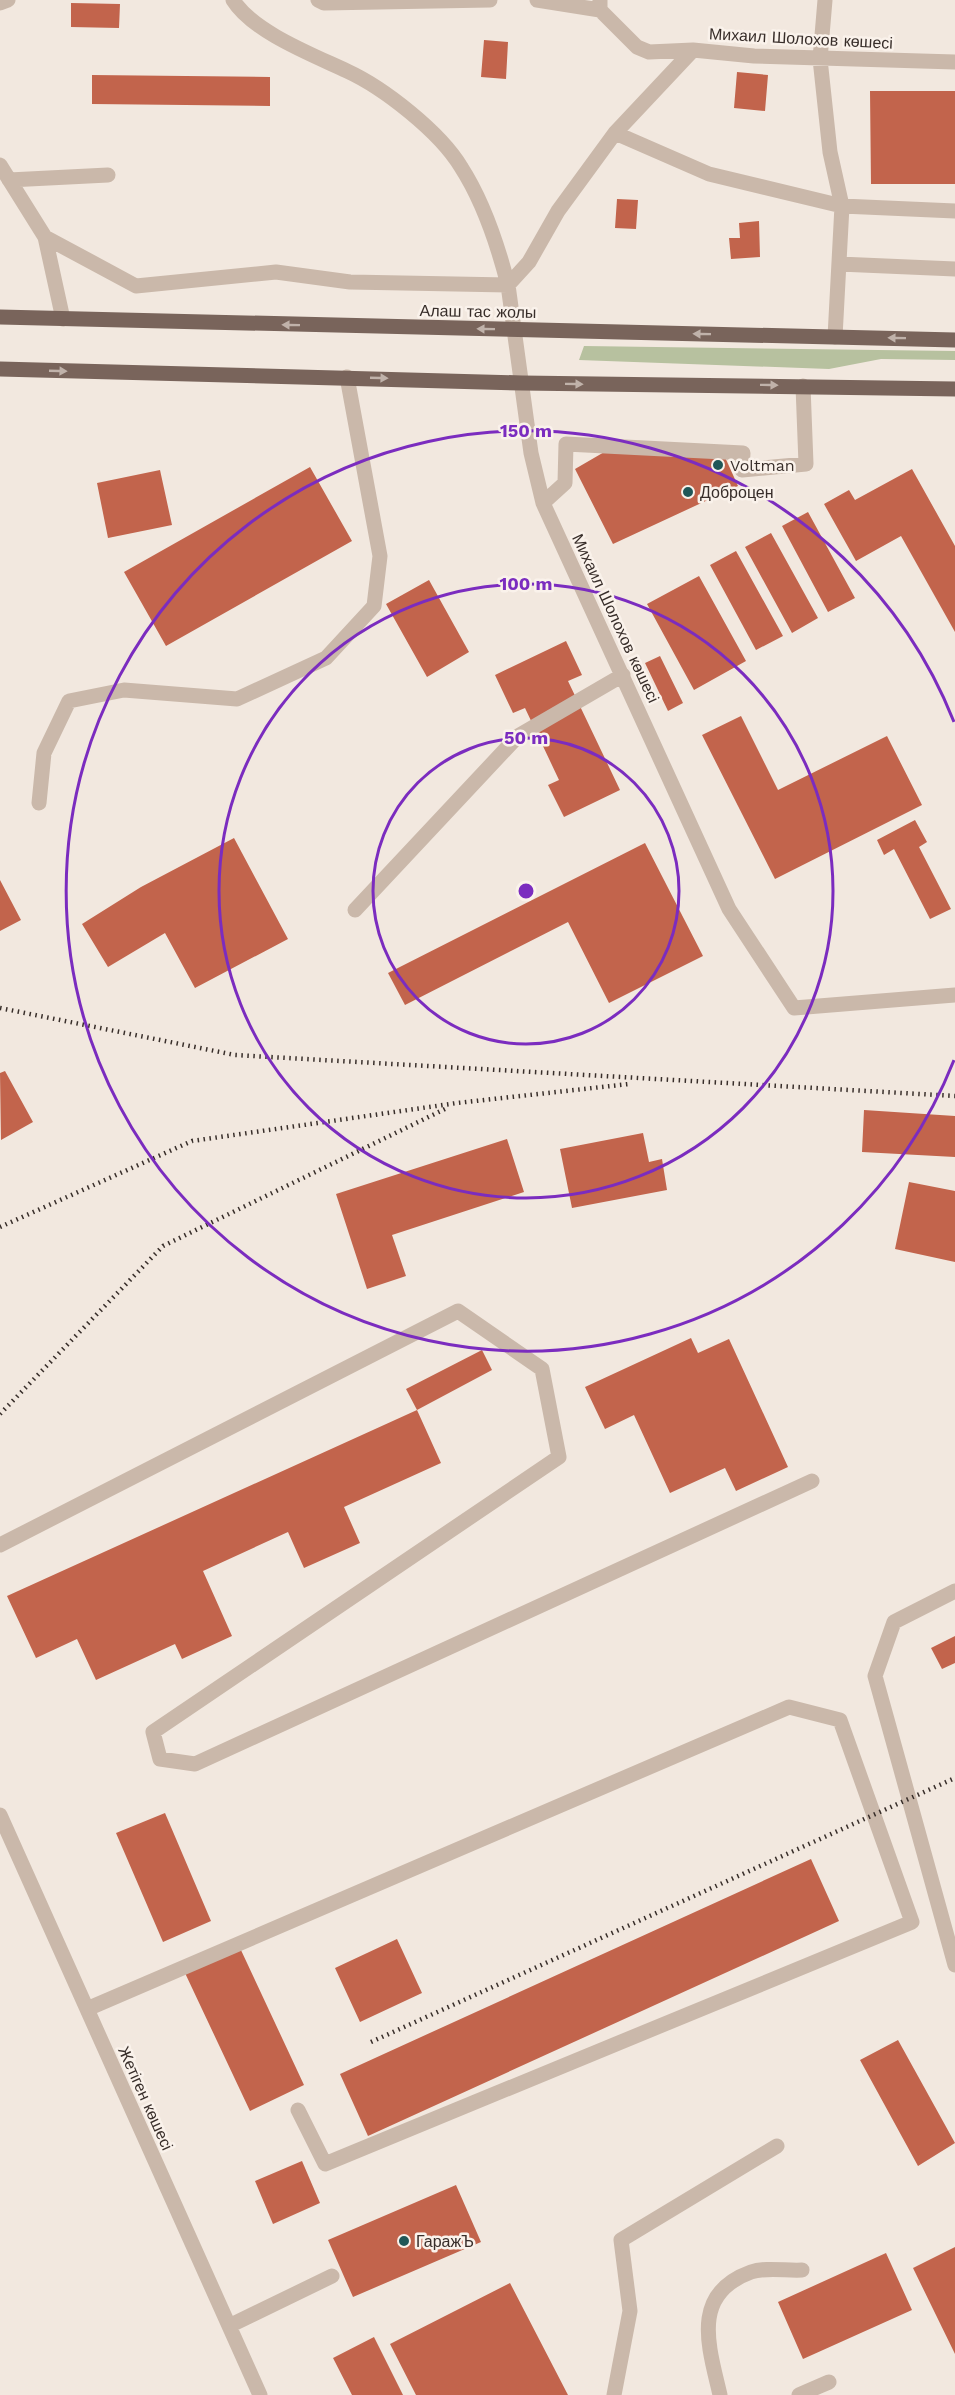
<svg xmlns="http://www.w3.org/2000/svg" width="955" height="2395" viewBox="0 0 955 2395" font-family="'Work Sans',sans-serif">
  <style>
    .green { fill: #b7c19f }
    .building { fill: #c2644c }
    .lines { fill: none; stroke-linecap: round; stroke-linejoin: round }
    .minor { stroke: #cab8aa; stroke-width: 15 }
    .major { stroke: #79645b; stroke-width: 15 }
    .rail { stroke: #382e2a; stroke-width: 4.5; stroke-dasharray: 1.5 4.5; stroke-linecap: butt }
    .oneway { fill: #c0b2aa }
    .ring { fill: none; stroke: #7b2cbf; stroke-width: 3 }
    .poi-dot { fill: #205758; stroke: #faf2eb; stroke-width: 2 }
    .labels { text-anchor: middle; stroke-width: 5; stroke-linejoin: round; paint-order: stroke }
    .street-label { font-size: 16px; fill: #382e2a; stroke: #faf2eb }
    .poi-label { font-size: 16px; fill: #382e2a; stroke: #faf2eb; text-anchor: start }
    .centre { fill: #7b2cbf; stroke: #faf2eb; stroke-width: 3 }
    .ring-label { font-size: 18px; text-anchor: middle; font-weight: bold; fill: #7b2cbf; stroke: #faf2eb; stroke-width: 5; stroke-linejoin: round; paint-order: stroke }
  </style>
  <rect width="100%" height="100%" fill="#f2e8df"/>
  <path class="green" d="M584 346 955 351V360L881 359 829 369 579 360Z"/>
  <path class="building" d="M71 3 120 4 119 28 71 27Z
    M484 40 508 42 506 79 481 77Z
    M737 72 768 75 765 111 734 108Z
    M92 75 270 77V106L92 104Z
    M870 91H955V184H871Z
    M617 199 638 200 636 229 615 228Z
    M759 221 760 257 731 259 729 238H740L739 223Z
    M606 451 724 455 738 486 613 544 575 469Z
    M310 467 352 541 166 646 124 572Z
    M912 469 955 546V632L901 536 856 561 824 504 849 490 855 500Z
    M160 470 172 525 108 538 97 483Z
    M808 512 855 598 828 612 782 526Z
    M771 533 818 618 792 633 745 547Z
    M736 551 783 636 756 650 710 565Z
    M699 576 746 661 694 690 647 604Z
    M429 580 469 652 427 677 386 604Z
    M566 641 582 675 568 681 620 790 564 817 548 785 559 780 525 708 513 713 495 675Z
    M660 656 683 703 668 711 645 663Z
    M741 716 778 790 887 736 922 805 775 879 702 735Z
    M915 820 927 842 919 847 951 909 930 919 894 849 884 855 877 840Z
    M234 838 288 939 195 988 165 933 108 967 82 924 141 887Z
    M645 843 703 956 609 1003 568 922 405 1005 388 973Z
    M0 880 21 920 0 931Z
    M5 1071 33 1122 1 1140 0 1073Z
    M864 1110 955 1116V1157L862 1152Z
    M643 1133 649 1162 662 1159 667 1190 572 1208 560 1149Z
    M507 1139 524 1192 392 1235 406 1276 367 1289 336 1194Z
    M909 1182 955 1191V1262L895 1249Z
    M691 1338 698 1353 729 1339 788 1467 736 1491 725 1468 670 1493 634 1415 605 1429 585 1387Z
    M482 1350 492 1370 417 1410 406 1389Z
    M417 1410 441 1463 344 1507 360 1543 304 1568 288 1532 203 1571 232 1636 182 1659 175 1644 96 1680 77 1639 36 1658 7 1596Z
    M955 1636V1663L942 1669 931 1648Z
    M165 1813 211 1921 163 1942 116 1833Z
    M811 1859 839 1921 368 2136 340 2074Z
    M397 1939 422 1993 360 2022 335 1968Z
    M240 1948 304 2085 250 2111 185 1973Z
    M898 2040 955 2143 918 2166 860 2060Z
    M302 2161 320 2203 273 2224 255 2181Z
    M456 2185 481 2242 353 2297 328 2240Z
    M955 2247V2354L913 2268Z
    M886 2253 912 2310 803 2359 778 2302Z
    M510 2283 568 2395H416L390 2344Z
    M374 2337 403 2395H352L333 2358Z"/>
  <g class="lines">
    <path class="minor" d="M233 0C253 32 313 55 347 71 384 88 440 132 461 167 483 201 498 246 508 285L531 453 543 503 729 909 794 1008 955 995
      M318 0 324 3 490 0
      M537 0 600 10
      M600 0V10L637 47 649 52 693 50
      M825 0 820 59 830 152 842 206 835 337
      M0 3 8 0
      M615 133 709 174 842 206 955 211
      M0 165 45 237 63 319
      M9 180 108 175
      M45 237 136 286 276 272 350 282 508 285 529 262 558 211 615 133 693 50 754 56 955 62
      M839 264 955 269
      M543 503 565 483 566 444 743 453 742 470 806 464 803 386
      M39 803 44 753 69 701 124 690 237 699 326 658 374 606 380 556 347 377
      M355 910 518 736 623 675
      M0 1545 458 1311 542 1369 559 1457 153 1732 160 1759 195 1764 812 1481
      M955 1591 894 1622 875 1676 955 1965
      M0 1815 260 2395
      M87 2009 789 1707 840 1720 912 1922 325 2164 298 2110
      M229 2326 332 2276
      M614 2395 630 2311 621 2240 777 2146
      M720 2395C709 2347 690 2294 751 2272 765 2267 787 2271 802 2270
      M799 2395 829 2382"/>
    <path class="major" d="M0 317 955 340
      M0 369 522 383 955 389"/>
    <path class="rail" d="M0 1008 235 1055 955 1096
      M0 1227 192 1141 457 1103 629 1084
      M0 1414 163 1246 447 1108
      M371 2042 955 1778"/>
  </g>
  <defs><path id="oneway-solid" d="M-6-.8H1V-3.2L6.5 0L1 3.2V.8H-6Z" transform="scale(1.5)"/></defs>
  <g class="oneway">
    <use href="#oneway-solid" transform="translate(291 325) rotate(-179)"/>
    <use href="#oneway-solid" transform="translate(486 329) rotate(-179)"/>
    <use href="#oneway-solid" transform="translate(702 334) rotate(-179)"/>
    <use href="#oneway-solid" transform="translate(897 338) rotate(-179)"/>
    <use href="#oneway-solid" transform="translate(58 371) rotate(2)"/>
    <use href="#oneway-solid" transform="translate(379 378) rotate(2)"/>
    <use href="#oneway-solid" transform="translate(574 384) rotate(1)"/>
    <use href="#oneway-solid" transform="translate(769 385) rotate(1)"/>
  </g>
  <g class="ring">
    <circle cx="526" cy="891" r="153"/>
    <circle cx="526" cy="891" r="307"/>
    <path d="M954 1060A460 460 0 1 1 954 722"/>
  </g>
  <g class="poi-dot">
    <circle cx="718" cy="465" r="6"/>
    <circle cx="688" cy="492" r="6"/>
    <circle cx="404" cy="2241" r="6"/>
  </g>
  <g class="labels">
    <g class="street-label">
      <text transform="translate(801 38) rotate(3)" y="6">Михаил Шолохов көшесі</text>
      <text transform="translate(478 311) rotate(1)" y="6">Алаш тас жолы</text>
      <text transform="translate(616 618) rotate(65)" y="6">Михаил Шолохов көшесі</text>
      <text transform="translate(146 2098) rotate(66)" y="6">Жетіген көшесі</text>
    </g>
    <g class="poi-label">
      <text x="730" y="471">Voltman</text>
      <text x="700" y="498">Доброцен</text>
      <text x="416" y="2247">ГаражЪ</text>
    </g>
  </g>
  <circle cx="526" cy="891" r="9" class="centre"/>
  <g class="ring-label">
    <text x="526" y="437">150 m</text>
    <text x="526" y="590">100 m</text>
    <text x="526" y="744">50 m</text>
  </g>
</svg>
